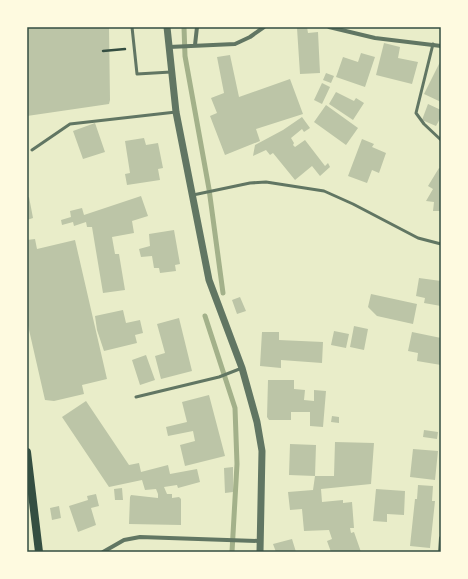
<svg xmlns="http://www.w3.org/2000/svg" width="468" height="579" viewBox="0 0 468 579" font-family="'Fira Sans Condensed',sans-serif">
  <style>
    .lines { fill: none; stroke-linecap: round; stroke-linejoin: round }
    .stream { stroke: #a3b18a; stroke-width: 5 }
    .building { fill: #bcc5a7 }
    .path { stroke: #344e41; stroke-width: 2.5 }
    .service { stroke: #617663; stroke-width: 3 }
    .minor { stroke: #617663; stroke-width: 4 }
    .tertiary { stroke: #617663; stroke-width: 7 }
    .secondary { stroke: #344e41; stroke-width: 8 }
    .neatline { fill: none; stroke: #344e41; stroke-width: 1.5 }
  </style>
  <rect width="100%" height="100%" fill="#e9edc9"/>
  <g class="lines">
    <path class="stream" d="M184 27 185 56 209 189 223 293
      M205 316 235 408 237 464 232 552"/>
  </g>
  <path class="building" d="M27 27H109L110 100 109 104 27 116Z
    M307 27 308 33 318 32 320 73 300 74 297 28Z
    M384 43 400 47 398 58 418 62 412 84 376 75Z
    M361 53 375 57 365 87 336 77 343 57 358 62Z
    M230 55 239 97 290 79 303 114 256 129 260 141 225 155 210 116 217 113 211 98 224 93 217 57Z
    M441 60V102L424 94Z
    M326 73 334 76 331 83 323 80Z
    M322 83 330 87 322 104 314 100Z
    M336 92 354 101 356 98 364 103 353 120 329 104Z
    M428 104 441 110V117L436 126 422 120Z
    M326 105 358 128 346 145 314 122Z
    M302 117 310 128 304 132 302 129 291 138 294 143 293 145 295 147 305 140 325 166 328 163 330 167 320 176 312 166 295 180 273 153 270 155 266 150 253 156 255 145 283 130Z
    M95 123 105 152 83 159 73 131Z
    M144 138 146 145 158 143 163 168 158 169 160 180 127 185 125 174 130 173 125 141Z
    M362 139 374 144 372 147 386 153 379 173 372 170 367 183 348 176Z
    M439 168 441 169V211H433L434 202 426 201 433 189 428 186Z
    M141 196 148 216 132 221 134 233 112 237 115 254H119L125 290 103 293 92 227H87L86 222 74 226 73 222 62 225 61 220 71 217 70 211 82 208 84 215Z
    M29 197 33 218 27 220V198Z
    M174 230 180 264 175 265 176 271 160 273 159 268H154L152 256 141 257 139 249 150 246 149 234Z
    M35 239 37 249 75 240 107 379 82 385 84 394 54 401 45 400 27 321V240Z
    M419 278 441 281V306L424 303 425 298 416 296Z
    M371 294 417 304 413 324 377 316 368 307Z
    M240 297 246 311 237 314 232 300Z
    M123 310 126 323 140 320 143 333 135 335 137 343 104 351 97 330 95 316Z
    M179 318 192 371 161 379 155 356 165 353 157 324Z
    M354 326 368 329 364 350 350 347Z
    M334 331 349 334 346 348 331 345Z
    M262 332H279V340L323 342 322 363 281 360V368L260 366Z
    M412 332 441 338V365L417 361 418 353 408 351Z
    M146 355 155 380 140 385 132 360Z
    M268 380H294V389L305 390 304 400 314 401V390L326 391 323 427 310 426V412H291V420H269L267 417Z
    M209 395 225 456 185 466 180 445 195 441 193 431 168 436 166 427 187 422 182 402Z
    M86 401 129 465 139 463 141 472 168 465 170 474 197 469 200 482 178 488 177 485 164 487 167 494H172V498L179 497 181 499V525L129 524 130 497 131 495 158 498V494L156 489 145 490 142 480 109 487 62 417Z
    M332 416 339 417V423L331 422Z
    M424 430 438 432 437 439 423 437Z
    M335 442 374 443 371 484 321 489 322 502 343 500V503L352 502 354 528H350L351 533 354 532 361 552H331L327 541 332 539 329 530 304 531 302 509 290 510 288 492 313 490 315 476H334Z
    M290 444 316 445 315 476 289 475Z
    M413 449 438 451 435 480 410 477Z
    M233 467V492L225 493 224 468Z
    M418 485 433 486 432 501H435L430 548 410 546 415 499H417Z
    M122 488 123 500H115L114 489Z
    M376 489 405 491 404 515 387 514V522L373 521Z
    M96 494 99 506 91 508 96 525 78 532 69 506 88 500 87 496Z
    M59 506 61 518 52 520 50 508Z
    M292 539 296 552H276L273 544Z"/>
  <g class="lines">
    <path class="path" d="M103 51 125 49"/>
    <path class="service" d="M132 27 137 74 171 72
      M433 44 416 113 424 124 441 140
      M32 150 70 124 176 112
      M193 195 250 183 266 182 324 191 353 204 418 238 441 244
      M136 397 219 377 242 368"/>
    <path class="minor" d="M329 27 375 38 441 46
      M195 45 197 27
      M169 47 235 44 250 37 264 27
      M103 552 124 540 140 537 259 541
      M440 552 441 538"/>
    <path class="tertiary" d="M167 27 176 112 209 280 242 368 257 422 262 451 260 552"/>
    <path class="secondary" d="M27 452 39 552"/>
  </g>
  <rect width="468" height="579" fill="none" stroke="#fefae0" stroke-width="56"/>
  <rect x="28" y="28" width="412" height="523" class="neatline"/>
</svg>
